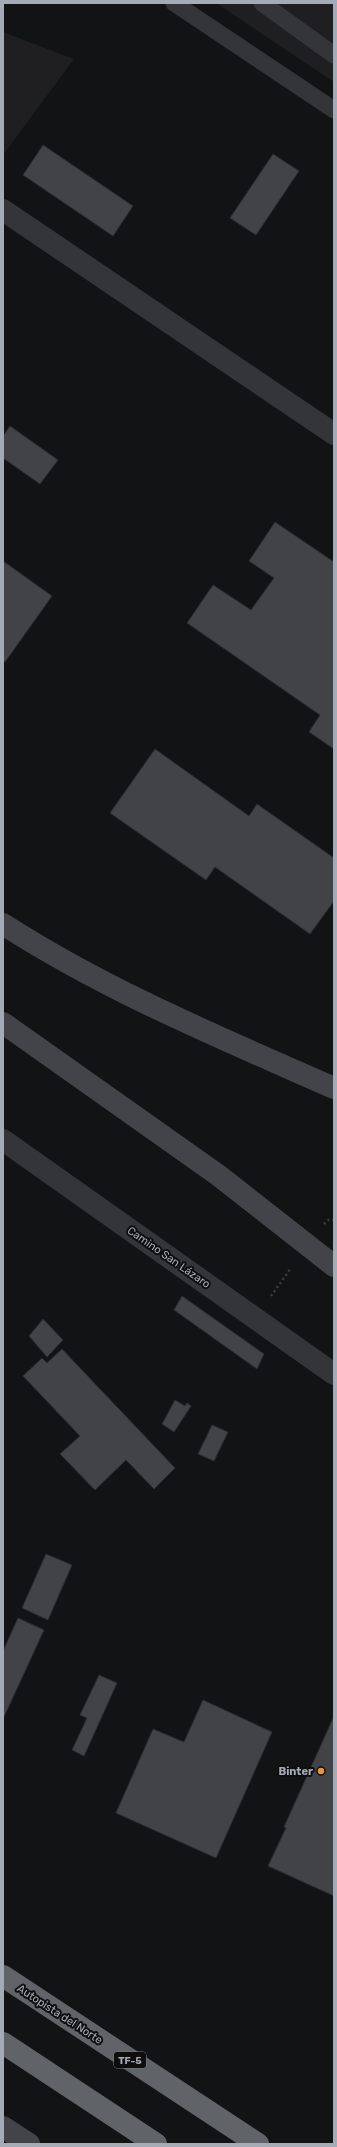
<svg xmlns="http://www.w3.org/2000/svg" width="337" height="2147" viewBox="0 0 337 2147" font-family="Rubik,sans-serif">
  <style>
    .built { fill: #1f1f21 }
    .building { fill: #424347; stroke: #2d2d30 }
    .lines { fill: none; stroke-linecap: round; stroke-linejoin: round }
    .path { stroke: #3a3c40; stroke-width: 2.5; stroke-dasharray: 2 3; stroke-linecap: butt }
    .service { stroke: #343539; stroke-width: 17 }
    .minor { stroke: #343539; stroke-width: 22 }
    .secondary { stroke: #424449; stroke-width: 22 }
    .motorway { stroke: #606469; stroke-width: 22 }
    .poi-dot { fill: #e69938; stroke: #0e0e0f; stroke-width: 1.5 }
    .labels { text-anchor: middle; stroke-width: 4; stroke-linejoin: round; paint-order: stroke }
    .shield { fill: #0e0e0f; stroke: #787c82; stroke-width: 1 }
    .shield-label { font-size: 10px; font-weight: bold; fill: #a5abb4 }
    .street-label { font-size: 11px; fill: #a5abb4; stroke: #0e0e0f }
    .poi-label { font-size: 11px; font-weight: bold; fill: #a5abb4; stroke: #0e0e0f; text-anchor: end }
  </style>
  <rect width="100%" height="100%" fill="#121314"/>
  <path class="built" d="M216 3H334V82Z
    M3 32 74 59 3 155Z"/>
  <path class="building" d="M43 145 133 206 113 236 23 175Z
    M273 154 299 171 256 235 230 218Z
    M10 426 58 460 40 484 3 458V436Z
    M275 522 334 562V749L309 732 320 715 187 623 213 585 251 610 274 578 249 561Z
    M3 561 52 596 5 662 3 660Z
    M155 749 249 816 257 804 334 858V901L310 934 215 867 206 880 110 813Z
    M182 1296 264 1354 257 1369 174 1310Z
    M43 1319 63 1340 47 1357 29 1336Z
    M62 1349 175 1468 154 1489 126 1460 95 1490 60 1454 80 1436 23 1376 42 1358 47 1363Z
    M175 1400 185 1406 187 1403 191 1406 174 1432 162 1424Z
    M212 1425 228 1432 214 1461 198 1454Z
    M46 1554 72 1565 48 1620 22 1608Z
    M18 1618 44 1630 3 1719V1651Z
    M99 1675 117 1683 84 1756 72 1750 87 1718 80 1715Z
    M203 1700 272 1732 216 1858 116 1813 153 1729 184 1742Z
    M334 1716V1896L268 1866 286 1828 284 1827Z"/>
  <g class="lines">
    <path class="path" d="M324 1224 328 1220H334
      M271 1296 291 1268"/>
    <path class="service" d="M174 3 334 110
      M262 3 334 55"/>
    <path class="minor" d="M3 210 334 434
      M3 1140 334 1374"/>
    <path class="secondary" d="M3 924C107 991 221 1038 334 1088
      M3 1023 218 1175 334 1266
      M3 2127 29 2144"/>
    <path class="motorway" d="M3 1976 258 2144
      M3 2043 156 2144"/>
  </g>
  <circle class="poi-dot" cx="321" cy="1771" r="4"/>
  <g class="labels">
    <rect class="shield" x="114" y="2052" width="32" height="16" rx="3"/>
    <g class="shield-label">
      <text x="130" y="2064">TF-5</text>
    </g>
    <g class="street-label">
      <text transform="translate(169 1257) rotate(35)" y="4">Camino San Lázaro</text>
      <text transform="translate(60 2014) rotate(33)" y="4">Autopista del Norte</text>
    </g>
    <g class="poi-label">
      <text x="313" y="1775">Binter</text>
    </g>
  </g>
  <rect width="337" height="2147" fill="none" stroke="#a5abb4" stroke-width="8"/>
</svg>
